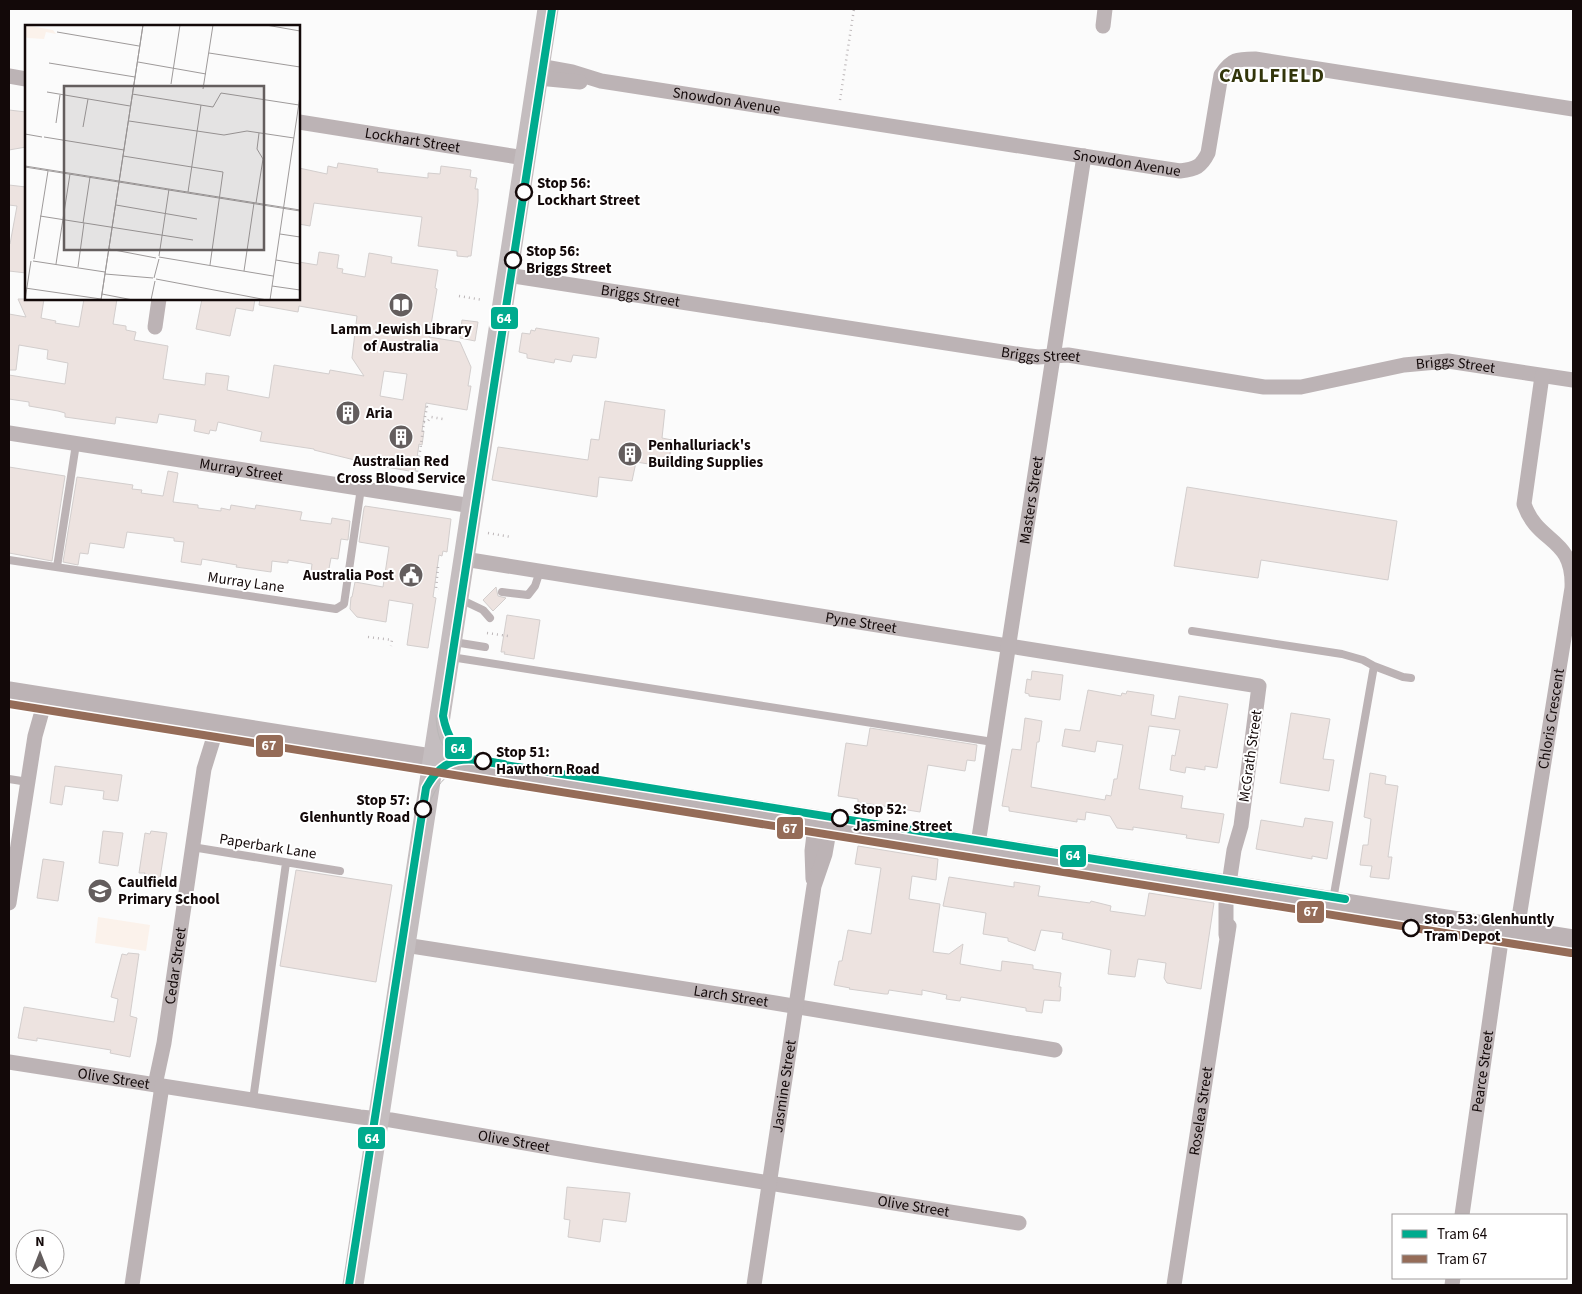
<svg xmlns="http://www.w3.org/2000/svg" width="1582" height="1294" viewBox="0 0 1582 1294" font-family="'Source Sans 3',sans-serif">
  <style>
    .green { fill: #fbf2eb }
    .building { fill: #ede3e0; stroke: #d3cecd; fill-rule: evenodd }
    .lines { fill: none; stroke-linecap: round; stroke-linejoin: round }
    .path { stroke: #bcb6b8; stroke-width: 2.5; stroke-dasharray: 1 4; stroke-linecap: butt }
    .service { stroke: #bcb3b5; stroke-width: 8 }
    .minor { stroke: #bcb3b5; stroke-width: 15 }
    .tertiary { stroke: #bcb3b5; stroke-width: 19 }
    .secondary { stroke: #c4bdbf; stroke-width: 21 }
    .tram { stroke: #bbb8b8; stroke-width: 1 }
    .tram-1-casing { stroke: #fff; stroke-width: 11 }
    .tram-2-casing { stroke: #fff; stroke-width: 11 }
    .tram-1 { stroke: #00ab8e; stroke-width: 8 }
    .tram-2 { stroke: #956c58; stroke-width: 8 }
    .stop-dot { fill: #fff; stroke: #130909; stroke-width: 2.5 }
    .labels { text-anchor: middle; stroke-width: 4; stroke-linejoin: round; paint-order: stroke }
    .street-label { font-size: 15px; fill: #130909; stroke: #fff }
    .stop-label { font-size: 15px; font-weight: bold; fill: #130909; stroke: #fff; text-anchor: start }
    .poi-label { font-size: 15px; font-weight: bold; fill: #130909; stroke: #fff; text-anchor: start }
    .district-label { font-size: 20px; font-weight: bold; letter-spacing: 1px; fill: #32350b; stroke: #fff }
    .inset-road { fill: none; stroke: #9e9a9a; stroke-width: 1 }
    .view { fill: #645e5e; fill-opacity: 0.15; stroke: #645e5e; stroke-width: 2.5 }
    .inset-edge { fill: none; stroke: #130909; stroke-width: 2.5 }
    .line-badge { stroke: #fff; stroke-width: 2 }
    .badge-label { font-size: 14px; text-anchor: middle; font-weight: bold; fill: #fff }
  </style>
  <rect width="100%" height="100%" fill="#fbfbfb"/>
  <path class="green" d="M98 917 150 925 146 951 95 943Z"/>
  <path class="building" d="M9 110 26 112V147L9 150Z
    M338 163 378 169 377 172 428 178V173L440 174 441 166 471 170 470 177 477 178 475 189H478V201L471 256H468V257L457 256V251L418 246 422 217 314 203 310 226 299 224V168L327 174 328 166 337 168Z
    M9 185 26 187V273L9 271V244H10L17 206 9 205Z
    M319 252 339 255 337 268 343 269 342 273 365 277 369 253 392 257 391 263 438 270 435 288 437 289 429 337 460 342 471 367 468 386H471L467 410 426 403 422 431H424L422 445 419 444 415 472 375 465 314 450V449L260 441 262 432 218 422 216 431 210 430 209 434 194 431 196 420 159 414 157 423 116 417 115 424 65 417V413L58 411 29 406V402L9 399V375L65 384 68 363 47 359 48 350 19 345 16 370H9V314L26 317 18 299H44L41 318 56 321 55 323 79 327 84 299H117L113 324 126 326V330L136 332 134 340 168 346 163 379 205 385 206 373 229 376 227 390 269 398 274 365 329 374 330 370 364 376 352 358 357 316 299 306 298 312 259 305 260 299H299V262L317 265ZM384 371 407 374 403 400 380 396Z
    M202 299H255L253 311 236 308 230 336 196 329Z
    M462 320 478 322 475 341 460 338Z
    M536 328 599 338 596 358 573 355 571 362 555 359 554 363 527 358V354L519 352 522 333 530 334 531 330 535 331Z
    M605 401 665 410 662 438 672 440 668 467 636 462 632 481 599 477 597 497 492 480 498 447 588 460 591 439 599 440Z
    M9 467 65 476 52 561 9 553Z
    M168 471 178 473 173 502 198 505V508L221 511V508L230 510 231 505 255 509 256 505 302 512 300 520 331 524 332 518 350 521 348 540 341 539 338 559 331 558 328 574 311 572 312 564 288 560V563L272 561 271 572 236 567 237 565 202 559 201 565 181 562 184 542 174 541V538L127 532 124 548 90 543 88 554 80 553 78 565 63 562 77 477 133 485 132 489 142 490 141 493 163 496Z
    M1187 487 1397 521 1388 580 1261 560 1258 578 1174 566Z
    M365 506 451 519 447 552 443 551 442 556 439 555 433 597 436 598 428 648 407 645 413 604 389 600 386 622 357 617 350 609 351 597H352L355 582 383 587 389 547 359 542 364 508Z
    M496 587 498 596 506 598 493 611 483 600Z
    M507 615 540 620 534 659 504 654 505 652H501Z
    M1032 671 1063 675 1060 700 1029 696V694L1025 693 1027 679 1031 680Z
    M1088 690 1121 696 1122 693 1126 694 1127 691 1154 695 1151 715 1175 719 1179 696 1228 704 1217 768 1205 766V770L1186 767 1185 773 1170 770 1172 755 1175 756 1180 730 1149 726 1139 789 1183 796 1181 808 1224 814 1219 843 1186 838 1187 835 1133 827V830L1117 828 1110 816 1086 812 1085 820 1077 819V822L1009 811V807L1002 806 1012 749 1021 750 1025 718 1042 721 1039 742H1037L1031 787 1105 800 1106 795 1111 796 1114 779H1117L1123 745 1097 741 1095 752 1062 746 1065 729 1080 731Z
    M1291 713 1330 719 1323 759 1334 760 1329 791 1280 783Z
    M870 728 977 745 975 761 967 760 965 771 928 765 920 812 858 802V799L838 796 846 743 867 746Z
    M55 766 122 775 118 801 103 799 104 791 65 786 62 805 50 803Z
    M1370 773 1386 776 1385 784 1398 786 1388 857H1392L1389 879 1370 877 1372 866 1360 865 1363 845H1368L1371 819 1364 817Z
    M1305 818 1333 822 1327 859 1312 856V859L1256 849 1261 820 1303 827Z
    M103 831 123 833 118 866 99 863Z
    M151 831 167 833 160 878 144 875 145 873H139L145 833 150 834Z
    M858 846 938 859 936 880 912 876 909 899 940 904 933 952 949 954 963 944 960 964 1001 971 1002 961 1033 965V969L1061 973 1059 987H1061L1060 1001 1044 1000 1042 1013 1026 1011V1008L961 997 960 1001 946 999 947 995 922 990V995L889 990 888 994H885L849 989 850 988 834 985 839 961H842L848 930 871 934 881 868 855 864Z
    M43 859 64 862 58 901 37 898Z
    M296 870 392 885 376 982 280 966Z
    M949 877 1014 887V882L1040 886 1038 896 1090 903 1091 901 1111 906 1110 911 1145 916 1149 893 1214 903 1201 989 1167 983 1164 978 1166 963 1138 959 1135 977 1108 974 1111 950 1062 939 1063 933 1041 930 1035 951 1008 941V938L983 934 986 913 943 906Z
    M128 953 139 954 130 1016 137 1018 130 1057 110 1053 111 1050 37 1038V1041L18 1038 24 1007 114 1022 118 999 111 997 122 954 127 955Z
    M567 1187 630 1193 626 1222 603 1219 600 1242 568 1237 570 1220 564 1219Z"/>
  <g class="lines">
    <path class="path" d="M840 100 854 9
      M459 296 483 300
      M424 422 427 407 425 406
      M425 476 417 473 424 422H427L431 417 443 419
      M488 533 511 537
      M438 567 436 589H439
      M487 633 508 636
      M368 637 392 640 391 646"/>
    <path class="service" d="M9 560 336 609 344 604 361 488
      M57 567 76 444
      M502 592 528 595 535 586 540 571
      M460 599 483 610 490 618
      M1192 631 1342 654 1363 660 1374 666
      M454 642 485 647
      M451 657 993 742
      M9 779 28 782
      M192 847 340 871
      M1333 900 1374 666 1403 677 1411 678
      M253 1100 286 863"/>
    <g class="minor">
      <path d="M1103 26 1105 9"/>
      <path id="s1" d="M539 66 572 72 601 81 1180 171C1196 169 1201 167 1208 153L1221 75C1232 59 1237 59 1255 59L1573 109"/>
      <path d="M9 76 26 79"/>
      <path d="M538 78 580 82"/>
      <path id="s2" d="M299 122 525 158"/>
      <path id="s3" d="M507 275 1023 355 1038 357 1068 355 1264 387H1301L1404 365 1448 361 1573 380"/>
      <path d="M155 327 159 299"/>
      <path id="s4" d="M9 433 472 506"/>
      <path id="s5" d="M464 559 1259 686 1241 826 1234 850 1226 904V935"/>
      <path id="s6" d="M978 844 1084 156"/>
      <path d="M813 879 812 851 816 818"/>
      <path d="M9 903 35 736 46 697"/>
      <path id="s7" d="M1517 930 1572 588C1574 536 1538 545 1524 504L1542 376"/>
      <path id="s8" d="M405 945 775 1003 1055 1050"/>
      <path id="s9" d="M9 1062 360 1117 391 1120 595 1155 1019 1223"/>
      <path id="s10" d="M155 1085 164 1043 204 769 218 724"/>
      <path id="s11" d="M1462 1215 1503 927"/>
      <path d="M132 1285 162 1086"/>
      <path id="s12" d="M754 1285 814 886 825 854 831 820"/>
      <path id="s13" d="M1174 1285 1229 926"/>
      <path d="M1452 1285 1453 1278"/>
    </g>
    <path class="tertiary" d="M9 691 1573 939"/>
    <path class="secondary" d="M353 1285 548 9"/>
    <path class="tram" d="M484 404 485 445
      M436 715C437 747 448 759 477 768
      M430 802C438 782 450 768 472 768
      M1251 891H1298"/>
    <defs>
      <path id="tram-1" d="M552 9 443 716C447 737 455 749 474 760L1345 899
        M349 1285 426 788C445 752 469 758 504 764"/>
      <path id="tram-2" d="M9 704 1571 953"/>
    </defs>
    <use href="#tram-1" class="tram-1-casing"/>
    <use href="#tram-2" class="tram-2-casing"/>
    <use href="#tram-1" class="tram-1"/>
    <use href="#tram-2" class="tram-2"/>
  </g>
  <defs>
    <symbol id="library-disc" viewBox="-11 -11 22 22"><circle r="9.5" fill="#645e5e" stroke="#fff"/><path d="M-6-4Q-3-5.5-.7-3.5V5Q-3 3-6 4ZM6-4Q3-5.5 .7-3.5V5Q3 3 6 4Z" fill="#fff"/></symbol>
    <symbol id="building-disc" viewBox="-11 -11 22 22"><circle r="9.5" fill="#645e5e" stroke="#fff"/><path d="M-4-6H4V6H1V3H-1V6H-4ZM-2.5-4.3h1.7v1.8h-1.7ZM.8-4.3h1.7v1.8H.8ZM-2.5-1h1.7V.8h-1.7ZM.8-1h1.7V.8H.8Z" fill="#fff"/></symbol>
    <symbol id="civic-disc" viewBox="-11 -11 22 22"><circle r="9.5" fill="#645e5e" stroke="#fff"/><path d="M-.6-6.5H3V-4.5H.6V-3L4-1V1h2V6H-6V1h2V-1L-.6-3ZM-1.2 2.5V6h2.4V2.5Z" fill="#fff"/></symbol>
    <symbol id="school-disc" viewBox="-11 -11 22 22"><circle r="9.5" fill="#645e5e" stroke="#fff"/><path d="M0-5L7-2L0 1L-7-2ZM-4 1L0 2.5L4 1V4Q0 6-4 4Z" fill="#fff"/></symbol>
  </defs>
  <g fill-rule="evenodd">
    <use href="#library-disc" x="387" y="291" width="28" height="28"/>
    <use href="#building-disc" x="334" y="399" width="28" height="28"/>
    <use href="#building-disc" x="387" y="423" width="28" height="28"/>
    <use href="#building-disc" x="616" y="440" width="28" height="28"/>
    <use href="#civic-disc" x="397" y="561" width="28" height="28"/>
    <use href="#school-disc" x="86" y="877" width="28" height="28"/>
  </g>
  <g class="stop-dot">
    <circle cx="524" cy="192" r="8"/>
    <circle cx="513" cy="260" r="8"/>
    <circle cx="483" cy="761" r="8"/>
    <circle cx="423" cy="809" r="8"/>
    <circle cx="840" cy="818" r="8"/>
    <circle cx="1411" cy="928" r="8"/>
  </g>
  <g class="labels">
    <g class="street-label">
      <text dy="5" stroke="none"><textPath href="#s1" startOffset="191">Snowdon Avenue</textPath></text>
      <text dy="5" stroke="none"><textPath href="#s2" startOffset="115">Lockhart Street</textPath></text>
      <text dy="5" stroke="none"><textPath href="#s1" startOffset="596">Snowdon Avenue</textPath></text>
      <text dy="5" stroke="none"><textPath href="#s3" startOffset="135">Briggs Street</textPath></text>
      <text dy="5" stroke="none"><textPath href="#s3" startOffset="540">Briggs Street</textPath></text>
      <text dy="5" stroke="none"><textPath href="#s3" startOffset="960">Briggs Street</textPath></text>
      <text dy="5" stroke="none"><textPath href="#s4" startOffset="235">Murray Street</textPath></text>
      <text dy="5" stroke="none"><textPath href="#s6" startOffset="348">Masters Street</textPath></text>
      <text transform="translate(246 582) rotate(8)" y="5">Murray Lane</text>
      <text dy="5" stroke="none"><textPath href="#s5" startOffset="402">Pyne Street</textPath></text>
      <text dy="5" stroke="none"><textPath href="#s7" startOffset="214">Chloris Crescent</textPath></text>
      <text transform="translate(1250 756) rotate(-82)" y="5">McGrath Street</text>
      <text transform="translate(268 846) rotate(9)" y="5">Paperbark Lane</text>
      <text dy="5" stroke="none"><textPath href="#s10" startOffset="121">Cedar Street</textPath></text>
      <text dy="5" stroke="none"><textPath href="#s8" startOffset="330">Larch Street</textPath></text>
      <text dy="5" stroke="none"><textPath href="#s11" startOffset="145">Pearce Street</textPath></text>
      <text dy="5" stroke="none"><textPath href="#s9" startOffset="106">Olive Street</textPath></text>
      <text dy="5" stroke="none"><textPath href="#s12" startOffset="201">Jasmine Street</textPath></text>
      <text dy="5" stroke="none"><textPath href="#s13" startOffset="176">Roselea Street</textPath></text>
      <text dy="5" stroke="none"><textPath href="#s9" startOffset="511">Olive Street</textPath></text>
      <text dy="5" stroke="none"><textPath href="#s9" startOffset="916">Olive Street</textPath></text>
    </g>
    <g class="stop-label">
      <text x="537" y="188">Stop 56:<tspan x="537" dy="17">Lockhart Street</tspan></text>
      <text x="526" y="256">Stop 56:<tspan x="526" dy="17">Briggs Street</tspan></text>
      <text x="496" y="757">Stop 51:<tspan x="496" dy="17">Hawthorn Road</tspan></text>
      <text x="410" y="805" text-anchor="end">Stop 57:<tspan x="410" dy="17">Glenhuntly Road</tspan></text>
      <text x="853" y="814">Stop 52:<tspan x="853" dy="17">Jasmine Street</tspan></text>
      <text x="1424" y="924">Stop 53: Glenhuntly<tspan x="1424" dy="17">Tram Depot</tspan></text>
    </g>
    <g class="poi-label">
      <text x="401" y="334" text-anchor="middle">Lamm Jewish Library<tspan x="401" dy="17">of Australia</tspan></text>
      <text x="366" y="418">Aria</text>
      <text x="648" y="450">Penhalluriack's<tspan x="648" dy="17">Building Supplies</tspan></text>
      <text x="401" y="466" text-anchor="middle">Australian Red<tspan x="401" dy="17">Cross Blood Service</tspan></text>
      <text x="394" y="580" text-anchor="end">Australia Post</text>
      <text x="118" y="887">Caulfield<tspan x="118" dy="17">Primary School</tspan></text>
    </g>
    <g class="district-label">
      <text x="1272" y="82">CAULFIELD</text>
    </g>
  </g>
  <g transform="translate(25 25)">
    <rect width="275" height="275" fill="#fbfbfb"/>
    <path d="M0 0 28 5 31 9 21 7 19 14 3 13 0 12Z" fill="#fbf2eb"/>
    <path class="inset-road" d="M241 0 275 6M32 7 114 21M184 28 275 42M113 37 181 49M24 38 110 52M146 59 155 0M178 64 188 0M22 67 105 81M107 69 188 82 196 68 274 80M104 96 199 110 222 106 269 113M31 98 35 70M58 102 63 74M0 109 17 112M19 112 99 125M98 131 198 147 185 240M0 141 275 185M0 142 275 186M163 167 176 80M231 178 238 134 232 124 234 108M91 180 172 194M15 191 168 215M58 198 65 152M255 209 275 212M84 224 131 233M134 231 144 164M134 232 248 251M9 234 23 146M251 235 275 239M8 236 80 247M31 239 45 149M53 242 59 198M219 246 229 178M80 249 128 253M129 253 134 234M131 254 242 275M247 261 275 265M0 263 76 274M77 269 108 275M0 275 6 236M76 275 118 0M76 275 118 0M126 275 130 256M245 275 275 71"/>
    <path class="view" d="M39 61H239V225H39Z"/>
    <rect width="275" height="275" class="inset-edge"/>
  </g>
  <g class="line-badge">
    <rect x="490" y="306" width="29" height="24" rx="5" fill="#00ab8e"/>
    <rect x="255" y="734" width="29" height="24" rx="5" fill="#956c58"/>
    <rect x="444" y="736" width="29" height="24" rx="5" fill="#00ab8e"/>
    <rect x="776" y="816" width="28" height="24" rx="5" fill="#956c58"/>
    <rect x="1059" y="844" width="28" height="24" rx="5" fill="#00ab8e"/>
    <rect x="1296" y="900" width="29" height="24" rx="5" fill="#956c58"/>
    <rect x="357" y="1126" width="29" height="24" rx="5" fill="#00ab8e"/>
  </g>
  <g class="badge-label">
    <text x="504" y="323">64</text>
    <text x="269" y="750">67</text>
    <text x="458" y="753">64</text>
    <text x="790" y="833">67</text>
    <text x="1073" y="860">64</text>
    <text x="1311" y="916">67</text>
    <text x="372" y="1143">64</text>
  </g>
  <rect width="1582" height="1294" fill="none" stroke="#130909" stroke-width="20"/>
  <rect x="1392" y="1214" width="175" height="65" fill="#ffffff" stroke="#a19d9d"/>
  <rect x="1402" y="1230" width="25" height="8" fill="#00ab8e" stroke="#a19d9d"/>
  <text x="1437" y="1239" font-size="15" fill="#130909">Tram 64</text>
  <rect x="1402" y="1255" width="25" height="8" fill="#956c58" stroke="#a19d9d"/>
  <text x="1437" y="1264" font-size="15" fill="#130909">Tram 67</text>
  <g transform="translate(40 1254)"><circle r="24" fill="#ffffff" stroke="#a19d9d"/>
  <path d="M0-4L9 19L0 12L-9 19Z" fill="#645e5e"/>
  <text y="-8" font-size="14" font-weight="bold" text-anchor="middle" fill="#130909">N</text>
  </g>
</svg>
